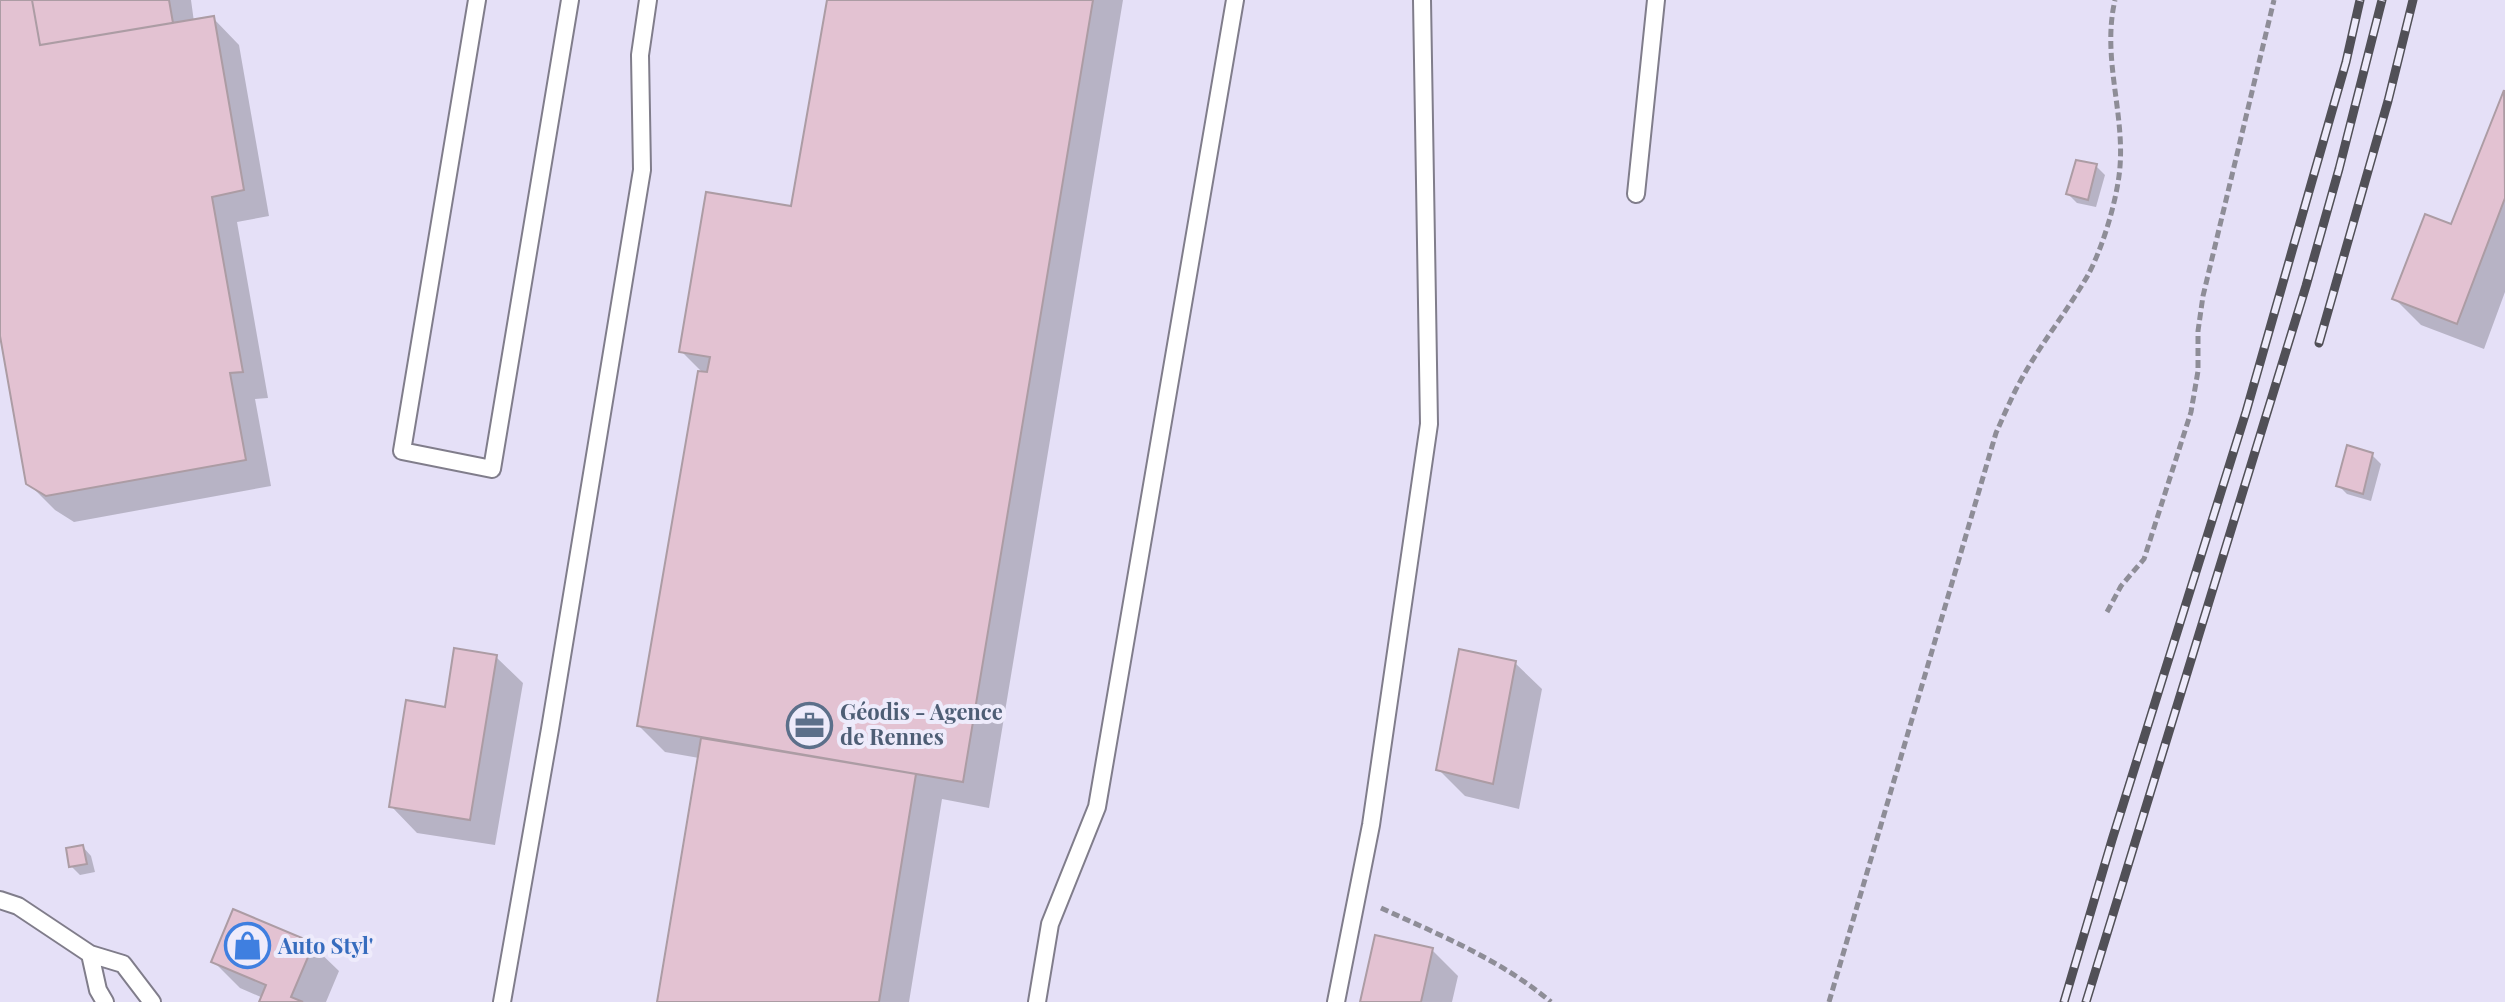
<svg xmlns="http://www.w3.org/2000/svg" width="2505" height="1002" viewBox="0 0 2505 1002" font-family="'Playfair Display',serif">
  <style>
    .built { fill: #e5e0f7 }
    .shadow { fill: #0003 }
    .building { fill: #e3c2d2; stroke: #ac9ca4; stroke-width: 2 }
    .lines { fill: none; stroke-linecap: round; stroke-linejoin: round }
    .service-casing { stroke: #807d8b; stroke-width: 20 }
    .path { stroke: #8e8d97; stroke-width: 5; stroke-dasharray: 8 4; stroke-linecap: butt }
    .service { stroke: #fff; stroke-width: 16 }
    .rail-casing { stroke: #515057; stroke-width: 9 }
    .rail { stroke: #eeebfb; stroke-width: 6; stroke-dasharray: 18; stroke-linecap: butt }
    .labels { text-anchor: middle; stroke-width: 8; stroke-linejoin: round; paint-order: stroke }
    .service-label { font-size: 22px; font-weight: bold; fill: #4e5e75; stroke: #eeebfb; text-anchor: start }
    .shop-label { font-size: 22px; font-weight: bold; fill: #366cbe; stroke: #eeebfb; text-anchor: start }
  </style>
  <rect width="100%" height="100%" fill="#eeebfb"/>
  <path class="built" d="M0 0H2505V1002H0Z"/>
  <path class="shadow" d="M0 0H191L194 22 213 18 239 45 269 216 237 222 268 398 255 399 271 486 74 522 55 510 28 483 0 324Z
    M829 0H1123L989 808 942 799 909 1002H659L699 758 665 752 639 726 704 374 681 351 793 209Z
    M2505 93V292L2484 349 2421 325 2395 299 2452 226Z
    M2096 166 2105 175 2096 207 2077 203 2068 194Z
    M2372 455 2381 464 2371 501 2347 494 2338 485Z
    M496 657 523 683 495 845 417 833 391 806Z
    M1515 663 1542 689 1519 809 1465 796 1438 769Z
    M83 847 91 856 95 872 80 875 71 866Z
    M312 945 339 971 326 1002H261L263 998 240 988 214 962Z
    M1432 950 1458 976 1452 1002H1362Z"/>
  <path class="building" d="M0 0H32L40 45 214 16 244 190 212 197 243 372 230 373 246 460 46 496 26 484 0 336Z
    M32 0H169L173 23 40 45Z
    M827 0H1093L963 782 637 726 698 371 707 372 710 357 679 352 706 192 791 206Z
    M2504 90 2505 198 2457 324 2392 299 2425 214 2451 224Z
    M2076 160 2097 164 2088 200 2066 194Z
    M2347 445 2373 453 2363 494 2336 486Z
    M454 648 497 655 470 820 389 807 406 700 445 707Z
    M1459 649 1516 661 1493 784 1436 770Z
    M701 738 916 774 879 1002H657Z
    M83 845 87 864 69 867 66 848Z
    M233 909 314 943 291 997 303 1002H259L266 985 211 962Z
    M1375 935 1433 948 1421 1002H1360Z"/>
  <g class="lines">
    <defs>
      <path id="service" d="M477 0 402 451 492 469 570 0
        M1636 194 1656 0
        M0 900 18 906 90 954 123 964 152 1002
        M90 954 98 990 105 1002
        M502 1002 550 729 642 170 640 55 648 0
        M1037 1002 1050 924 1097 807 1235 0
        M1336 1002 1371 825 1429 424 1422 0"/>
    </defs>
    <use href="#service" class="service-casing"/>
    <path class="path" d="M2107 612 2121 586 2144 559 2191 412 2198 371V331L2203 296 2274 0
      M1381 908C1440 935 1501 960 1551 1002
      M1829 1002 1996 433C2004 415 2012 396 2022 378 2042 342 2068 310 2088 275 2102 249 2115 206 2119 176 2127 117 2101 60 2115 0"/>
    <use href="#service" class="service"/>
    <defs>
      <path id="rail" d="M2319 343 2388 101 2413 0
        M2064 1002 2112 840 2246 412 2346 62 2360 0
        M2086 1002 2306 286 2339 169 2382 0"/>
    </defs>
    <use href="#rail" class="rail-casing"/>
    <use href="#rail" class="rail"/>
  </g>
  <defs>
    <symbol id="office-ring" viewBox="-11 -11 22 22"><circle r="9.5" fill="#eeebfb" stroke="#5c6f8a" stroke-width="1.5"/><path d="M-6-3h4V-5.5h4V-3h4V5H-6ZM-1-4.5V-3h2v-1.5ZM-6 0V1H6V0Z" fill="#5c6f8a"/></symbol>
    <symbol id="shop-ring" viewBox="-11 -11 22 22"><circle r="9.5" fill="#eeebfb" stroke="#3f7fe0" stroke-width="1.5"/><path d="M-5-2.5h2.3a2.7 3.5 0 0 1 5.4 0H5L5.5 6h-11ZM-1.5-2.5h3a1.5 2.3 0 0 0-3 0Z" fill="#3f7fe0"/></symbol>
  </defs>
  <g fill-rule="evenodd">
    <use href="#office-ring" x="784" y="700" width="51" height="51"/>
    <use href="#shop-ring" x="222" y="920" width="51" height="51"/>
  </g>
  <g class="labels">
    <g class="service-label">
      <text x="840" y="720">Géodis - Agence<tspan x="840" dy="25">de Rennes</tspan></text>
    </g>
    <g class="shop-label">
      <text x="278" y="954">Auto Styl'</text>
    </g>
  </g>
</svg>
